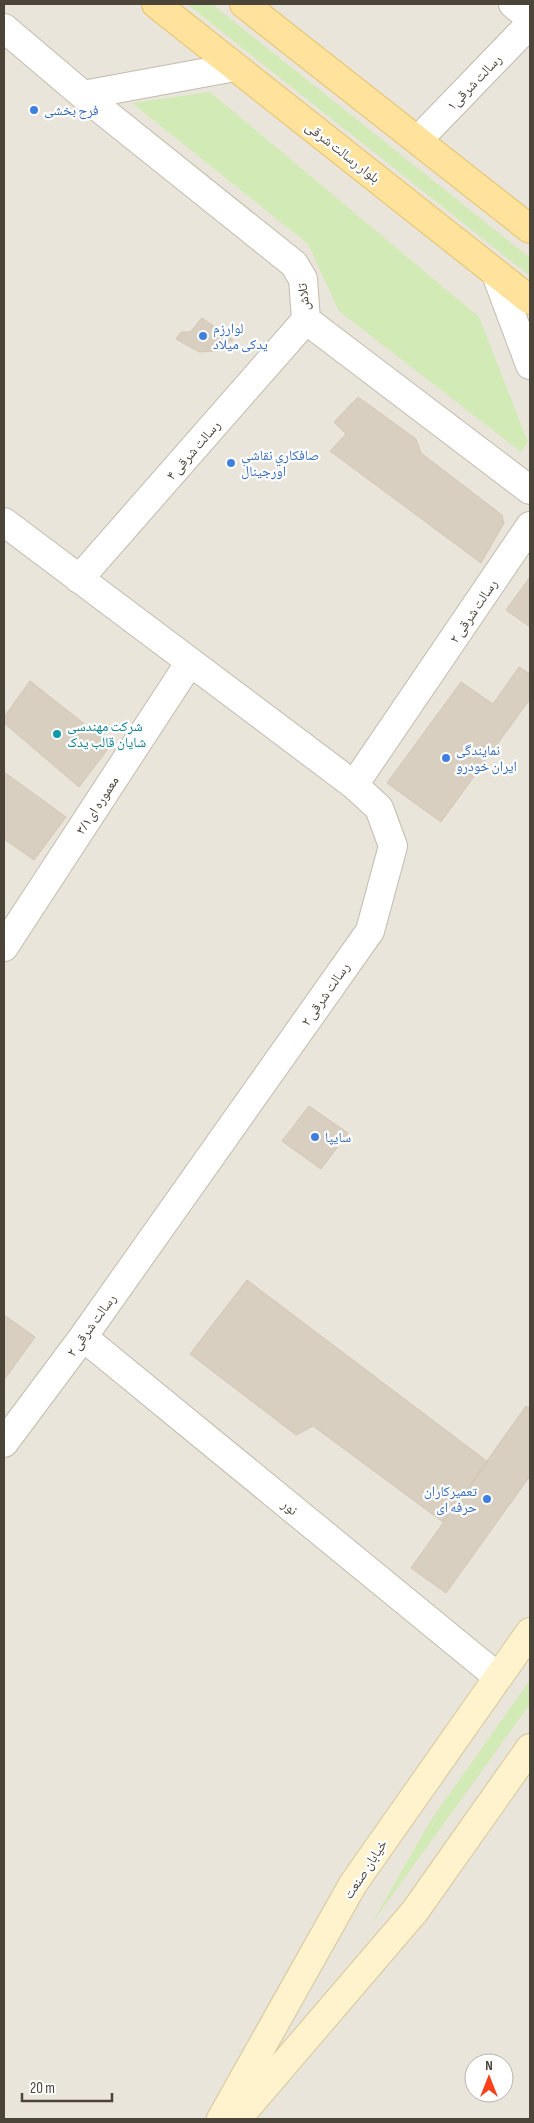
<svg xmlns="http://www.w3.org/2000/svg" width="534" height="2123" viewBox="0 0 534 2123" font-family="'Sofia Sans Condensed','Noto Naskh Arabic',sans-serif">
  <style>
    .residential { fill: #eae5da; fill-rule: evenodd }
    .green { fill: #d2eab5 }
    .building { fill: #d8cfc1; stroke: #d3c7b4 }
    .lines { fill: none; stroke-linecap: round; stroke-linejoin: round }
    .street-casing { stroke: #c2bbae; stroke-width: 30 }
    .secondary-casing { stroke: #d6c79b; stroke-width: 30 }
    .primary-casing { stroke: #e6c16a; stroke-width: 30 }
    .street { stroke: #fff; stroke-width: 28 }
    .secondary { stroke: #fff3cd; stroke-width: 28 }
    .primary { stroke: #ffe39c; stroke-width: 28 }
    .shop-dot { fill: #3f7fe0; stroke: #fff; stroke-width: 2 }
    .culture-dot { fill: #0f9aa8; stroke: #fff; stroke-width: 2 }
    .labels { text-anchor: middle; stroke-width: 4.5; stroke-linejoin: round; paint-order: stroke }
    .street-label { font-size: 14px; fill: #4b4439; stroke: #fff }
    .shop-label { font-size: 14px; fill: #366cbe; stroke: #fff; text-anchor: start }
    .culture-label { font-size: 14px; fill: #0d838f; stroke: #fff; text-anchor: start }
  </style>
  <rect width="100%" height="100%" fill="#f6f3ec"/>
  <path class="residential" d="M4 4H530V2119H4ZM474 2063H504V2093H474Z"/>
  <path class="green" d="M187 4H212L530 258V276Z
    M210 92 479 317 528 442 521 452 339 311 308 244 132 103Z
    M530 1680V1704L372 1923 431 1820Z"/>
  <path class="building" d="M202 318 233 340 215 351 199 352 176 339 181 332H190Z
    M358 397 416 439 421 453 502 515 504 523 481 563 330 451 346 434 334 422Z
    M530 577V627L506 610Z
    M519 667 530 674V699L441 822 387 783 461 682 493 704Z
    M30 681 111 745 79 787 4 723V717Z
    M4 772 66 817 34 860 4 839Z
    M309 1106 348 1133 321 1169 282 1141Z
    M247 1280 488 1462 443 1522 313 1426 296 1435 190 1354Z
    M4 1315 35 1337 4 1380Z
    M526 1406 530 1408V1476L446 1593 411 1568Z"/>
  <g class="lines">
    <defs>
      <path id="street" d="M513 4 530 18
        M4 28 83 95 294 264 303 279 306 320 530 490
        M83 95 235 67
        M418 140 530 24
        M496 274 530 365
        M4 522 354 785
        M79 579 306 320
        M4 947 190 662
        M83 1337 498 1677
        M4 1443 83 1337 370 931 393 846 379 808 354 785 530 526"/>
      <path id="secondary" d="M221 2119 353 1884 530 1632
        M237 2119 415 1911 530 1748"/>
      <path id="primary" d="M156 4 530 300
        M244 4 530 229"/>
    </defs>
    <use href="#street" class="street-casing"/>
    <use href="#secondary" class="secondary-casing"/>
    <use href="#primary" class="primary-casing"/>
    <use href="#street" class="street"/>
    <use href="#secondary" class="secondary"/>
    <use href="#primary" class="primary"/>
  </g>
  <g class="shop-dot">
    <circle cx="34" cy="110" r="5"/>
    <circle cx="203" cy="336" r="5"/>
    <circle cx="231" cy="463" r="5"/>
    <circle cx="446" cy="758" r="5"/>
    <circle cx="315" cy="1137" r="5"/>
    <circle cx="487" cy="1499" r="5"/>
  </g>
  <circle class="culture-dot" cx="57" cy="734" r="5"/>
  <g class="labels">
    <g class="street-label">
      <text transform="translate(474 82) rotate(-46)" y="5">رسالت شرقی۱</text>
      <text transform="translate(343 152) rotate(38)" y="5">بلوار رسالت شرقی</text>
      <text transform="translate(303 297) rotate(-96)" y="5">تلاش</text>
      <text transform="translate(193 450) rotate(-49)" y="5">رسالت شرقی ۴</text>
      <text transform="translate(473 611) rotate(-56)" y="5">رسالت شرقی ۲</text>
      <text transform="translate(97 805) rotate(-57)" y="5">معموره ای۳/۱</text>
      <text transform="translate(325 994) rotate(-55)" y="5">رسالت شرقی ۲</text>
      <text transform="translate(91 1325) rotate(-54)" y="5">رسالت شرقی ۲</text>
      <text transform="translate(290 1507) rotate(39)" y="5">نور</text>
      <text transform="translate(365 1869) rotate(-57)" y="5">خیابان صنعت</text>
    </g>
    <g class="shop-label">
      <text x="44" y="115">فرح بخشی</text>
      <text x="213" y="333">لوارزم<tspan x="213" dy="16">یدکی میلاد</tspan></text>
      <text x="241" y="460">صافكاري نقاشي<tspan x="241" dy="16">اورجينال</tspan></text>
      <text x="456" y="755">نمایندگی<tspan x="456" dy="16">ایران خودرو</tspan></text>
      <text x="325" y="1142">سایپا</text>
      <text x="477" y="1496" text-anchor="end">تعمیرکاران<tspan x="477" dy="16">حرفه ای</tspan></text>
    </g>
    <g class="culture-label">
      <text x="67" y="731">شرکت مهندسی<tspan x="67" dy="16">شایان قالب یدک</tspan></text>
    </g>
  </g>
  <rect width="534" height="2123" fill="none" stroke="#4b4439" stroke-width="10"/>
  <g transform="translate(489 2078)"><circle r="24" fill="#ffffff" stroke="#b7b4b0"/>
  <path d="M0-4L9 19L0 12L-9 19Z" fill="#fc3f1d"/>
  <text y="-8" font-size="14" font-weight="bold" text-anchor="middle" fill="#4b4439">N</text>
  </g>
  <path d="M22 2093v8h90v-8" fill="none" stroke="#4b4439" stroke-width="2.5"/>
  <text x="30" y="2093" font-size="15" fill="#4b4439" stroke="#ffffff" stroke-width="4" paint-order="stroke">20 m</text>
</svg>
